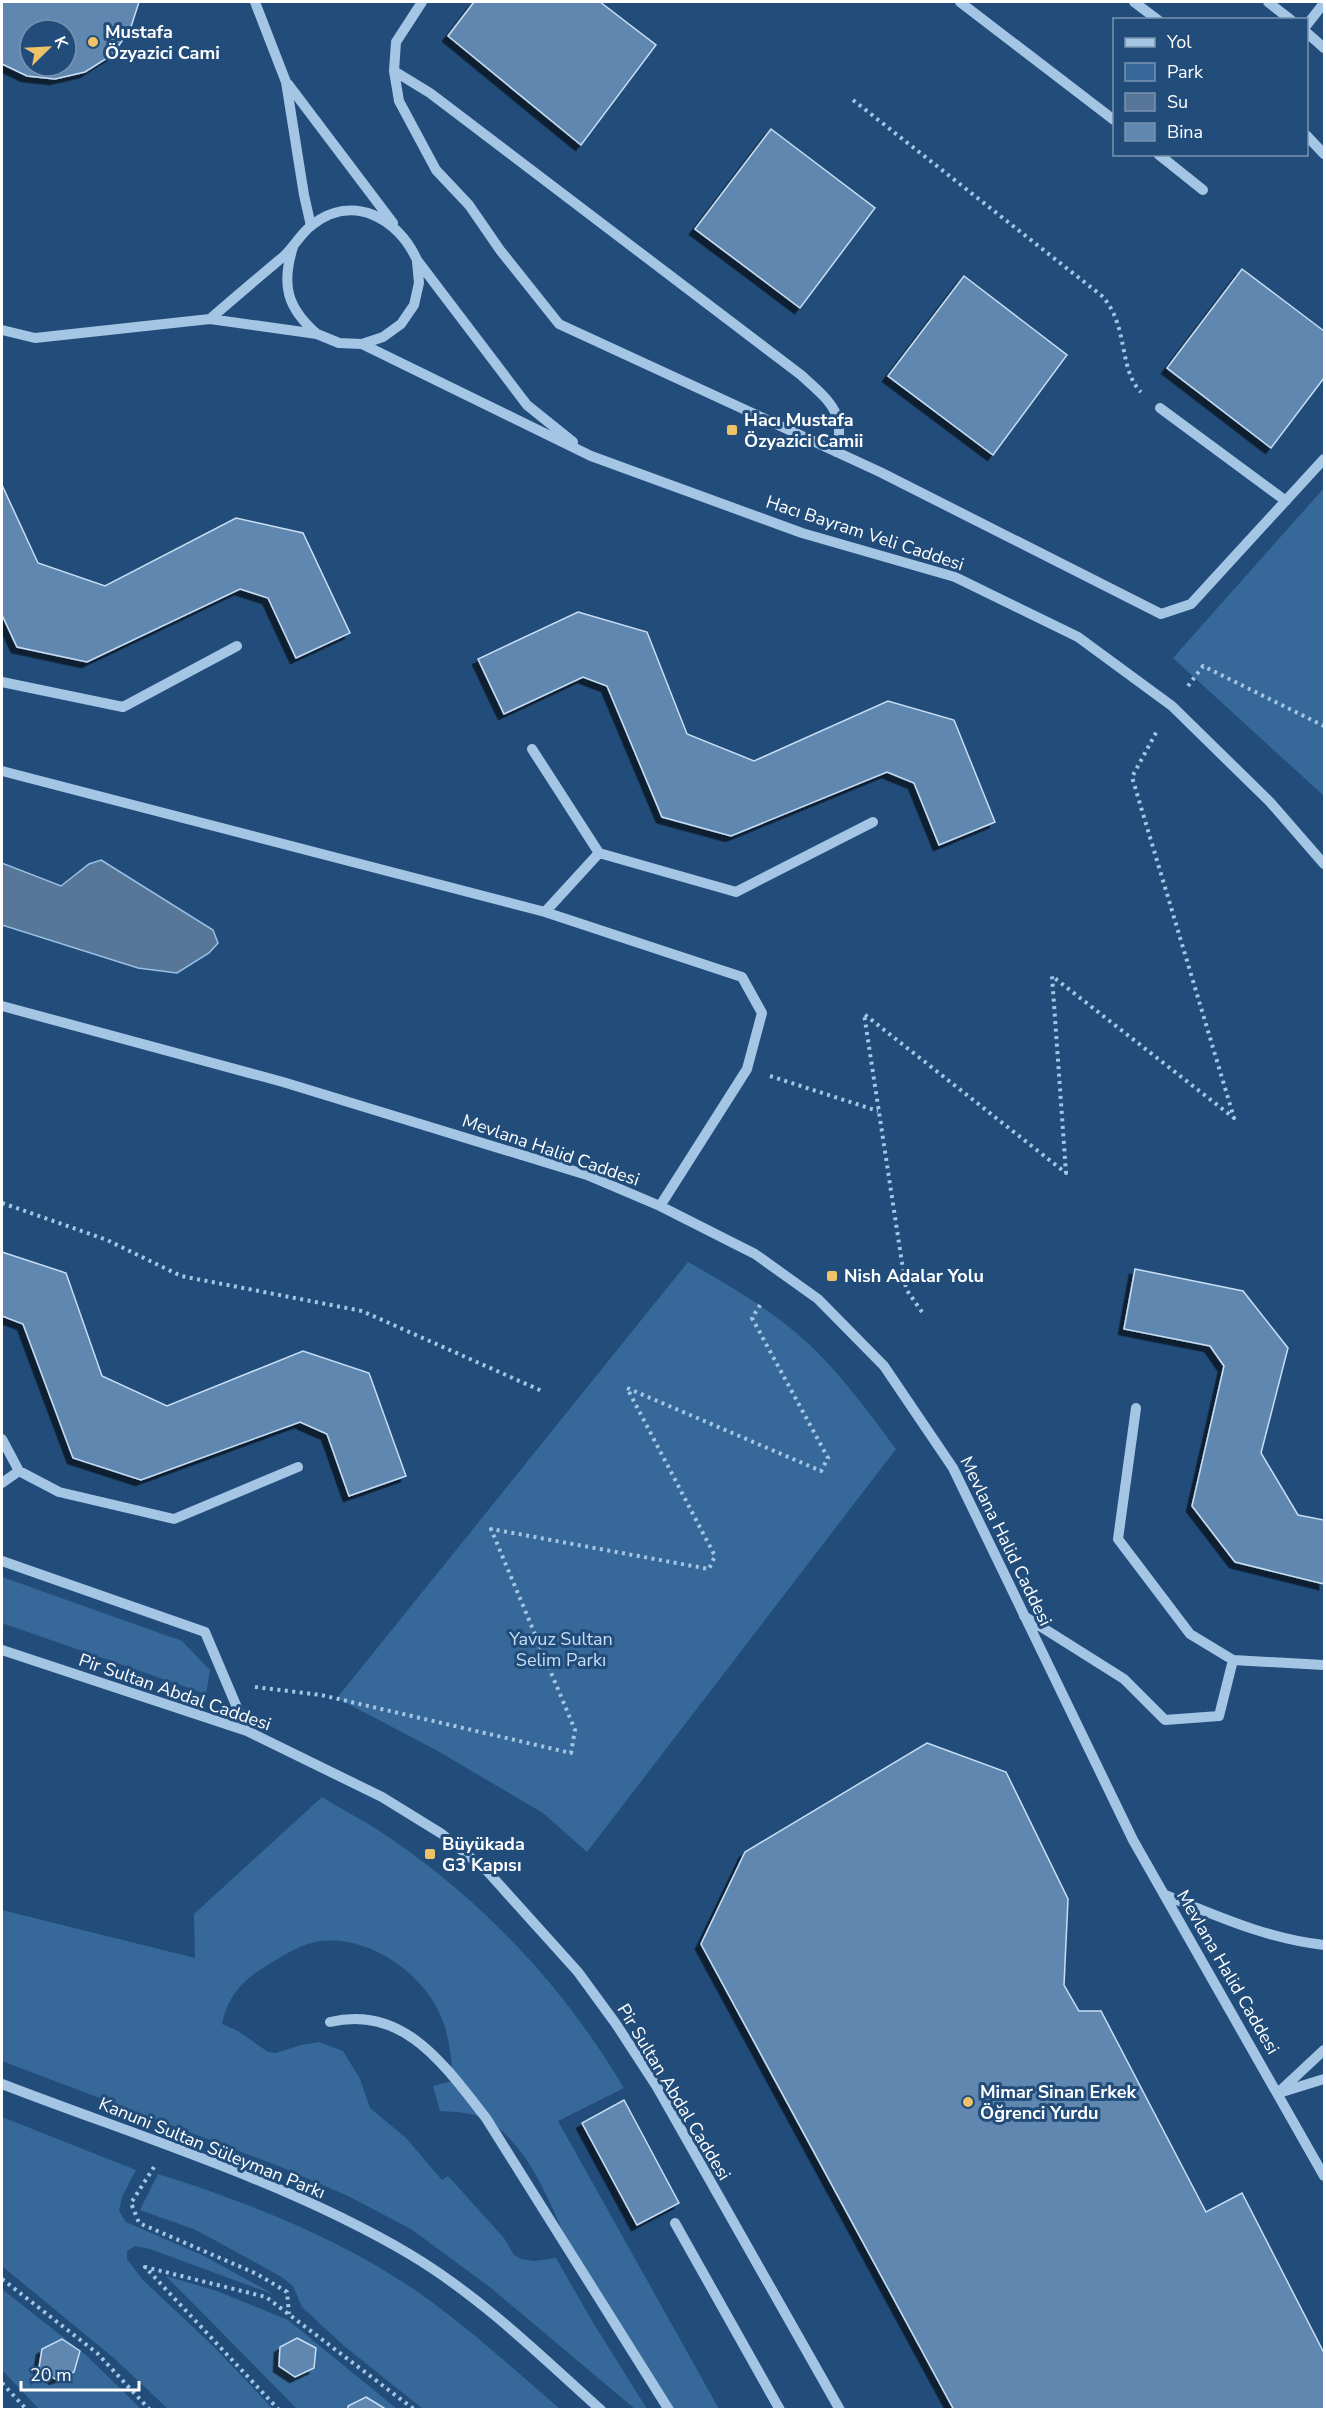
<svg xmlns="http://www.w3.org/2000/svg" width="1326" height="2411" viewBox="0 0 1326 2411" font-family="'Nunito Sans',sans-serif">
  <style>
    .green { fill: #366899 }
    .water { fill: #577698; stroke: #99c1e6; stroke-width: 1.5 }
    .building { fill: #5f87af; stroke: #c8def4; stroke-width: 1.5; fill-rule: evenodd; filter: url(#shadow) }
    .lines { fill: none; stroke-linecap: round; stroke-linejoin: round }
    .path { stroke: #a5c5e5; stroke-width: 4; stroke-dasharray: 3 4.5; stroke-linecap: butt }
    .minor { stroke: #a5c5e5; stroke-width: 10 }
    .poi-dot { fill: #f0c268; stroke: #224d7b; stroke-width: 2 }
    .labels { text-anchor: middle; stroke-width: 6; stroke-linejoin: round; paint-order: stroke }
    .poi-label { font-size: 18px; font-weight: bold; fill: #fff; stroke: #224d7b; text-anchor: start }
    .street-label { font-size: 18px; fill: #fff; stroke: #224d7b }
    .park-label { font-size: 18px; fill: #c8def4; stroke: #224d7b }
  </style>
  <defs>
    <filter id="shadow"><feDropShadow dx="-5.5" dy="5.5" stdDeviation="0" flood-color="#0009"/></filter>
  </defs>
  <rect width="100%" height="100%" fill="#224d7b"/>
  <path class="green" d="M1324 488V796L1173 658Z
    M688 1262C723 1282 758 1302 789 1327 831 1360 864 1406 896 1449L587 1852 543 1813 436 1750 337 1698Z
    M2 1577 182 1641 210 1670 206 1694 2 1623Z
    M322 1797C348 1813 376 1827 400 1845 492 1910 566 1991 624 2088L558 2121 719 2409H674C644 2365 613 2321 585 2275 555 2225 543 2164 496 2126 480 2113 460 2112 440 2111L433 2086 453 2081C452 2063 450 2044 445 2027 431 1978 372 1935 321 1941 303 1943 286 1954 271 1963 245 1978 228 1994 222 2024L238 2031 268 2052 276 2053 301 2045 319 2042 343 2051 360 2079 370 2108 406 2138 442 2180 448 2176 504 2238 514 2255 521 2259 534 2261 556 2258 592 2321 647 2409H635L491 2288 411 2229 348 2196 276 2165 2 2061V1910L195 1958 194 1914Z
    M2 2117 136 2170 122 2197 119 2211 126 2222 204 2256 275 2295 150 2249 135 2246 127 2251V2259L142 2279 215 2348 273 2409H168L115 2359 2 2266Z
    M158 2174C245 2201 336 2237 412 2288 465 2324 512 2368 560 2409H423L343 2345 302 2307 293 2286 280 2276 196 2230 140 2210Z
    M166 2276 217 2291 288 2320 397 2409H297Z
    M2 2289 87 2356 141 2409H39L2 2370Z"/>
  <path class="water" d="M101 860 213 930 218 943 209 953 177 973 138 968 2 925V863L61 886 89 864Z"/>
  <path class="building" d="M2 2H139L130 30 112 55 85 72 55 79 27 76 2 64ZM30 30H66V66H30Z
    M474 2H600L656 45 581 145 448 36Z
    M771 129 875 208 800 308 695 229Z
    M1242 269 1324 331V378L1271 448 1167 368Z
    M964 276 1067 355 993 455 888 376Z
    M2 485 38 563 105 586 236 518 303 533 350 633 296 658 268 598 240 589 87 662 17 647 2 615Z
    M578 612 647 632 687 734 754 761 888 701 954 720 995 822 939 845 914 783 887 772 731 836 662 817 607 686 583 677 504 714 478 659Z
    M2 1252 66 1273 102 1376 167 1406 303 1351 369 1373 406 1476 349 1496 327 1434 300 1422 141 1480 73 1458 23 1324 2 1316Z
    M1135 1269 1243 1291 1288 1348 1261 1453 1298 1515 1324 1520V1584L1235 1562 1192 1506 1224 1366 1210 1346 1124 1329Z
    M927 1743 1006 1772 1068 1899 1064 1985 1079 2011H1101L1206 2212 1242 2193 1324 2353V2410H954L701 1944 745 1852Z
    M624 2100 679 2203 637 2225 582 2123Z
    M297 2338 316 2348 314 2368 295 2377 279 2366 280 2347Z
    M62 2339 80 2351 74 2372 55 2379 39 2368 42 2349Z
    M366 2397 384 2408V2410H348V2406Z"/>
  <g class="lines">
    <path class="path" d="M853 100 1102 296C1129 325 1118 369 1141 392
      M1188 686 1203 666 1324 726
      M770 1076 878 1111
      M2 1203 107 1240 181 1276 362 1311 542 1391
      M922 1312 906 1289 864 1014 1066 1173 1052 976 1234 1118 1132 777 1158 729
      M255 1687 321 1695 571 1753 575 1730 491 1529 709 1569 715 1556 627 1388 821 1471 828 1458 752 1318 760 1305
      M154 2167 131 2203 139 2223 257 2274 287 2292 289 2314
      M2 2279 97 2353 150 2410
      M2 2383 27 2410
      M279 2410 145 2267 266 2297 415 2410"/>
    <path class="minor" d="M255 2 286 82 304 195 311 226
      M422 2 396 42 394 71 399 101 436 170 469 205 500 250 559 324 880 472 1161 614 1191 604 1324 459
      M960 2 1114 120
      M1134 2 1158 20
      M1268 2 1291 20
      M1306 26 1324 3
      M1306 32 1324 48
      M394 71 430 93 801 375C828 400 847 412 836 452
      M288 84 393 223
      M1306 135 1324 154
      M1158 154 1203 190
      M293 247C281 285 287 308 317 334
      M210 319C234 298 259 277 284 256 294 247 301 233 312 225 353 193 398 218 417 260L527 405 573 442
      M2 330 35 338 210 319 317 334 339 343 362 344 383 337 401 324 414 305 419 283 417 262
      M362 344 591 456 802 533 955 577 1078 637 1172 706 1270 802 1324 864
      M1160 408 1286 501
      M2 682 123 707 237 646
      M532 749 599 853 736 892 873 822
      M2 771 545 912 742 977 762 1013 747 1069 660 1206
      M545 912 599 853
      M2 1006 283 1082 587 1175 660 1206 755 1254 818 1299 884 1366 953 1468 1133 1840 1324 2176
      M2 1439 19 1471 59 1492 174 1519 298 1467
      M2 1483 19 1471
      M2 1561 205 1632 247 1731
      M1024 1616 1124 1679 1165 1720 1219 1716 1233 1660 1190 1634 1118 1539 1136 1408
      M2 1650 247 1731 382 1797 442 1834 488 1872 578 1972 616 2024 657 2087 840 2410
      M1233 1660 1324 1665
      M1165 1895C1217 1916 1268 1939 1324 1945
      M330 2022C404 2004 445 2066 486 2118L669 2410
      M2 2084C139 2137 284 2180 411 2255 481 2297 541 2356 601 2410
      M1279 2092 1324 2050
      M1282 2092 1324 2079
      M675 2223 780 2410"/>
  </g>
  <g class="poi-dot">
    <circle cx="93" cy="42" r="6"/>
    <rect x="726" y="424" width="12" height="12" rx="3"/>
    <rect x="826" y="1270" width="12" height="12" rx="3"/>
    <rect x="424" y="1848" width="12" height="12" rx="3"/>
    <circle cx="968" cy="2102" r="6"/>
  </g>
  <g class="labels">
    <g class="poi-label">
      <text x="105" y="38">Mustafa<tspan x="105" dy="21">Özyazici Cami</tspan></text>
      <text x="744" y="426">Hacı Mustafa<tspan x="744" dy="21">Özyazici Camii</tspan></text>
      <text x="844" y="1282">Nish Adalar Yolu</text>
      <text x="442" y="1850">Büyükada<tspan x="442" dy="21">G3 Kapısı</tspan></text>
      <text x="980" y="2098">Mimar Sinan Erkek<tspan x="980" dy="21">Öğrenci Yurdu</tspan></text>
    </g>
    <g class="street-label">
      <text transform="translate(865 533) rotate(18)" y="6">Hacı Bayram Veli Caddesi</text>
      <text transform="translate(551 1150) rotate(19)" y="6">Mevlana Halid Caddesi</text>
      <text transform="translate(1006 1541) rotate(64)" y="6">Mevlana Halid Caddesi</text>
      <text transform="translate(175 1692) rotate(19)" y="6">Pir Sultan Abdal Caddesi</text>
      <text transform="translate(1228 1972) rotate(60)" y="6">Mevlana Halid Caddesi</text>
      <text transform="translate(674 2092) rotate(59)" y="6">Pir Sultan Abdal Caddesi</text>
      <text transform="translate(212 2148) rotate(22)" y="6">Kanuni Sultan Süleyman Parkı</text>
    </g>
    <g class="park-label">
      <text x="561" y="1645">Yavuz Sultan<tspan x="561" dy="21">Selim Parkı</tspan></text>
    </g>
  </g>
  <rect width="1326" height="2411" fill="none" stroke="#ffffff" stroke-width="6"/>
  <rect x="1113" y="18" width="195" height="138" fill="#224d7b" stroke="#7a94b0" stroke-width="1.5"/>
  <rect x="1125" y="38" width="30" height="9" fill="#a5c5e5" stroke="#7a94b0" stroke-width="1.5"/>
  <text x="1167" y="48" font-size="18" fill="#ffffff">Yol</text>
  <rect x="1125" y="63" width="30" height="18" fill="#366899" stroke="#7a94b0" stroke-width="1.5"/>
  <text x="1167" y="78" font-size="18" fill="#ffffff">Park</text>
  <rect x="1125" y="93" width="30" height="18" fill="#577698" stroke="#7a94b0" stroke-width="1.5"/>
  <text x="1167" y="108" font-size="18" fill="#ffffff">Su</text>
  <rect x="1125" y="123" width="30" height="18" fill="#5f87af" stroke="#7a94b0" stroke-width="1.5"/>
  <text x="1167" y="138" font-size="18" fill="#ffffff">Bina</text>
  <g transform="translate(48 48) rotate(66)"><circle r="28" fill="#224d7b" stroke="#7a94b0" stroke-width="1.5"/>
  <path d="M0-4.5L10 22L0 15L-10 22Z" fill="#f0c268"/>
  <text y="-9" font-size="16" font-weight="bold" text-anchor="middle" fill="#ffffff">K</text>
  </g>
  <path d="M21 2381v9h118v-9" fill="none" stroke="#ffffff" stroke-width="3"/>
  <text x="30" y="2381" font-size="18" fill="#ffffff" stroke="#224d7b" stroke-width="4.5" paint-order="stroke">20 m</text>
</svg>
